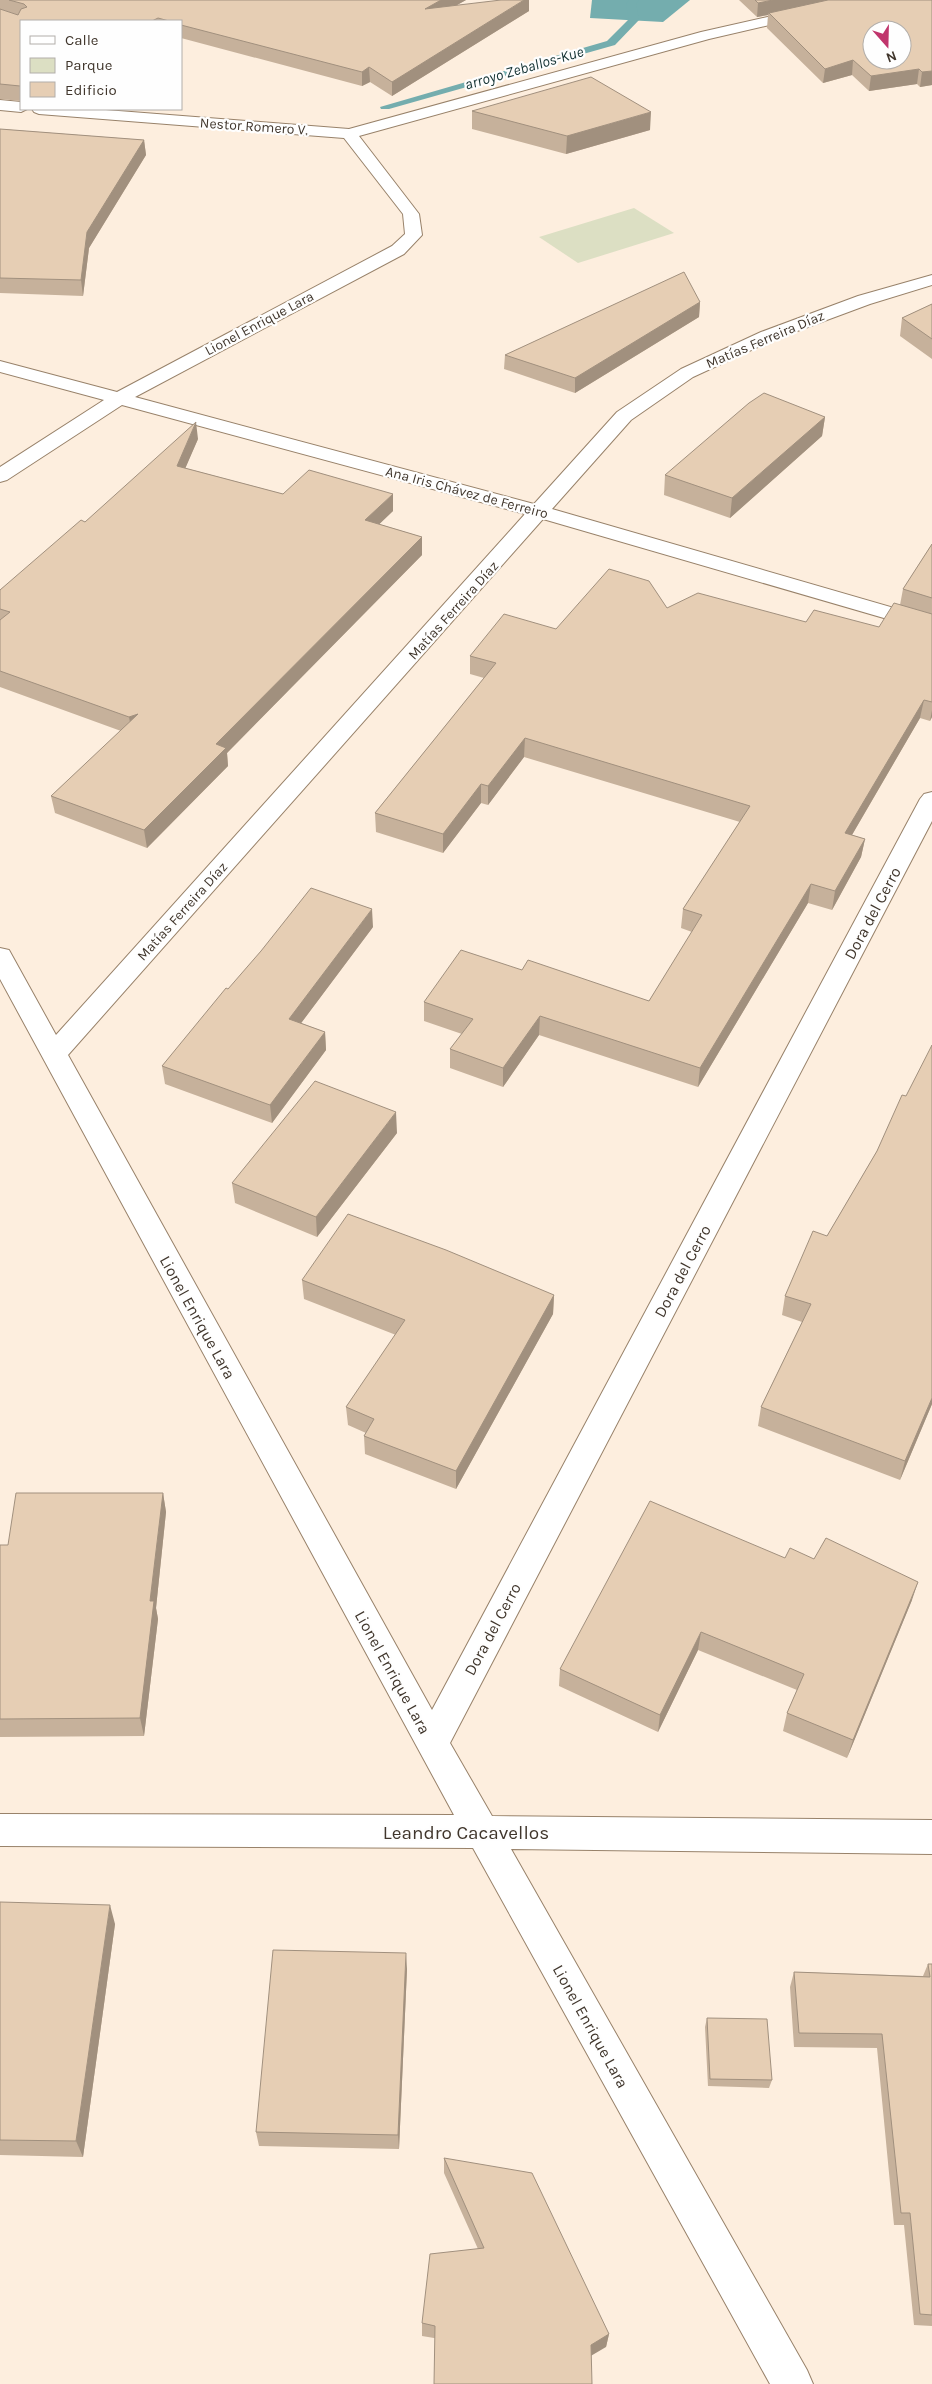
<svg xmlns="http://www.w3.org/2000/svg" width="932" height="2384" viewBox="0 0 932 2384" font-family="Karla,sans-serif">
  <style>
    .green { fill: #dcdfc3 }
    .water { fill: #74adae }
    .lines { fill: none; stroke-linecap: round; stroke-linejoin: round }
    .stream { fill: #74adae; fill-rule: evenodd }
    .street-casing { stroke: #98826a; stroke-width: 2 }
    .street { fill: #fff; fill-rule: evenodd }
    .wall { fill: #c6b19b }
    .shaded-wall { fill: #a1907e }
    .building { fill: #e6ceb4; stroke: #a1907e; fill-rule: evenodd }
    .labels { text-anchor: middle; stroke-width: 4.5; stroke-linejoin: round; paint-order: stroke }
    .far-street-label { font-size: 14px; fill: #40362c; stroke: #fefefe }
    .far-water-label { font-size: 15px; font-style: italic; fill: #153334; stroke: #fefefe }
    .street-label { font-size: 16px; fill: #40362c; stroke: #fefefe }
    .near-street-label { font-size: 19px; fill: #40362c; stroke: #fefefe }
  </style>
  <rect width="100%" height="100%" fill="#fdeede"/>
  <path class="green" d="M634 208 674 233 578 263 539 237Z"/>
  <path class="water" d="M592 0H690L663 22 590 18Z"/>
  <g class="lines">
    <path class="stream" d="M629 0H639L636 4 639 20 615 45 389 109H381L380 107 607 41 629 19 626 4Z"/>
    <defs>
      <path id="street" d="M842 0H868L861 4 709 39 359 136 419 214 422 235 404 254 135 397 534 504 617 412 681 369 761 332 858 296 932 275V285L870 304 773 340 693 377 631 420 552 509 932 619V632L543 519 68 1055 432 1710 920 799 924 794 932 792V821L450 1743 492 1816 932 1820V1854L511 1849 807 2370 813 2384H770L473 1848 0 1846V1814L454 1815 0 979V948L9 950 56 1035 525 514 122 405 7 480 0 482V467L104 400 0 372V361L117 392 392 246 405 234 403 214 344 138 39 114 34 112 32 109H93L349 129 701 32Z
        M0 100 21 102V109H27L21 112 0 110Z"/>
    </defs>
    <use href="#street" class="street-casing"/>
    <use href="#street" class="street"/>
  </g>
  <path class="wall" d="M0 0H466L457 5 529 11 392 96 370 82 362 86 181 38V21H21V101L0 99Z
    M739 0H932V85L920 87 917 84 869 91 852 75 823 83 767 28 768 15 757 17Z
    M472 111 650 130 566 154 472 129Z
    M0 129 144 140 146 155 89 248 83 296 0 293Z
    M700 302 699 317 575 393 504 369 505 355Z
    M932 304V359L900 336 902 318Z
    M825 417 822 436 730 518 664 495 665 475Z
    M198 439 185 468 283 494 393 511 379 524 422 537V555L227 753 228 766 147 848 55 813 51 796 121 731 0 687V590L85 522Z
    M932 544V717L930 721 920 718 852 835 865 839 861 857 832 910 808 903 698 1087 539 1035 503 1087 450 1068V1049L462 1034 424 1021V1002L522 970 649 1001 692 932 681 928 683 909 740 822 524 757 488 805 481 803 443 853 376 832 375 813 484 678 470 674V656L556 629 667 608 806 622 879 627 900 605 903 589Z
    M373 927 301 1023 325 1032 326 1050 272 1123 165 1084 162 1066 228 989Z
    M906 1096 932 1404 900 1480 758 1426 761 1407 802 1322 782 1315 785 1296 827 1236 877 1151Z
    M397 1133 317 1237 235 1203 232 1183Z
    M302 1280 554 1295 553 1314 456 1489 365 1454 364 1436 366 1433 348 1425 346 1407 396 1335 304 1299Z
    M163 1493 166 1512 156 1608 158 1619 144 1736 0 1737V1545H8Z
    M785 1558 814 1559 912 1600 847 1758 783 1731 787 1713 797 1690 698 1650 658 1732 559 1686 560 1669Z
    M0 1902 115 1924 83 2157 0 2155Z
    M928 1964H932V2326L914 2325 904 2225H894L877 2048 794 2047 790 1987 794 1972 923 1976Z
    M407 1969 399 2149 259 2146 256 2132Z
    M707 2018 772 2080 769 2088 708 2086 705 2027Z
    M444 2158 609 2334 606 2347 434 2338 422 2336V2323L478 2249 444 2173Z"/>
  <path class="shaded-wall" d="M441 0H466L425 23V9Z
    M524 0H529V11L392 96V82Z
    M773 0H834L769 13 768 15 757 17 758 3Z
    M853 60 852 75 823 83 825 69Z
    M369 67 370 82 362 86V72Z
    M919 69 917 84 869 91 871 76Z
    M932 71V85L920 87 922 72Z
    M651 112 650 130 566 154 567 136Z
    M144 140 146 155 89 248 83 296 81 280 87 232Z
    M700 302 699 317 575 393V378Z
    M825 417 822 436 730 518 732 498Z
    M196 422 198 439 179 483 177 466Z
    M393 494V511L366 537 365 520Z
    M422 537V555L227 753 228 766 147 848 144 830 216 744Z
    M924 700 920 718 842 852 845 833Z
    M932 710V717L930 721Z
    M138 714 132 734 129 717Z
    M525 738 524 757 488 805V786Z
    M481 784V803L443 853V834Z
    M865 839 861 857 832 910 835 891Z
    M811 884 808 903 698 1087 700 1068Z
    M372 909 373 927 290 1038 289 1019Z
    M540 1016 539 1035 503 1087V1068Z
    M325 1032 326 1050 272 1123 270 1105Z
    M396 1112 397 1133 317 1237 316 1217Z
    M554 1295 553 1314 456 1489V1471Z
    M932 1398V1404L900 1480 905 1461Z
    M163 1493 166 1512 156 1608 158 1619 144 1736 140 1718 150 1601Z
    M918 1582 912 1600 847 1758 853 1740Z
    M701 1632 698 1650 658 1732 660 1715Z
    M110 1905 115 1924 83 2157 76 2141Z
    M406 1953 407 1969 399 2149 398 2135Z
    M609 2334 606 2347 589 2357 591 2345Z"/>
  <path class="building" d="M9 0H441L425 9 501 0H524L392 82 369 67 362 72 181 25V21H169L158 18 152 21H21V85L20 86 0 84V9L18 15 21 9 27 7 24 4Z
    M755 0H773L758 3Z
    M828 0H932V71L922 72 919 69 871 76 853 60 825 69 769 13ZM872 30H902V60H872Z
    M591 77 651 112 567 136 472 111Z
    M0 129 144 140 87 232 81 280 0 278Z
    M684 272 700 302 575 378 505 355Z
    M932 304V339L902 318Z
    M764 393 825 417 732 498 665 475 749 403Z
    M196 422 177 466 283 494 309 470 393 494 365 520 422 537 216 744 226 748 144 830 51 796 138 714 129 717 0 671V620L10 612 0 609V590L81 520 85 522Z
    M932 544V598L903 589Z
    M609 569 649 581 667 608 698 593 806 622 814 610 879 627 894 603 932 614V702L924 700 845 833 865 839 835 891 811 884 700 1068 540 1016 503 1068 450 1049 473 1019 424 1002 461 950 522 970 528 960 649 1001 702 915 683 909 750 806 525 738 488 786 481 784 443 834 375 813 496 663 470 656 504 614 556 629Z
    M311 888 372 909 289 1019 325 1032 270 1105 162 1066 226 988 228 989 261 951Z
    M932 1045V1398L905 1461 761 1407 811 1304 785 1296 813 1231 827 1236 877 1151 902 1095 906 1096Z
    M315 1081 396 1112 316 1217 232 1183Z
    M348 1214 446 1250 554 1295 456 1471 364 1436 374 1419 346 1407 405 1320 302 1280Z
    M16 1493H163L150 1601H154L140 1718 0 1719V1545H8Z
    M650 1501 785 1558 790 1548 814 1559 826 1538 918 1582 853 1740 787 1713 804 1674 701 1632 660 1715 560 1669Z
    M0 1902 110 1905 76 2141 0 2140Z
    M273 1950 406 1953 398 2135 256 2132Z
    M928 1964H932V2315L920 2314 910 2213H901L882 2034 799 2033 794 1972 930 1977Z
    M707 2018 767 2019 772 2080 710 2079Z
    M444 2158 532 2173 609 2334 591 2345 592 2384H434L435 2326 422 2323 430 2254 484 2248Z"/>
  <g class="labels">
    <g class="far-street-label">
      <text transform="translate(254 126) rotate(4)" y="5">Nestor Romero V.</text>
      <text transform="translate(259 323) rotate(-28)" y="5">Lionel Enrique Lara</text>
      <text transform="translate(765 339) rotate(-23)" y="5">Matías Ferreira Díaz</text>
      <text transform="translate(467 492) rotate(15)" y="5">Ana Iris Chávez de Ferreiro</text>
      <text transform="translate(453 610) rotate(-48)" y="5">Matías Ferreira Díaz</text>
      <text transform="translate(182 911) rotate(-48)" y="5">Matías Ferreira Díaz</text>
    </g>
    <g class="far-water-label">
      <text transform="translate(524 68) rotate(-16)" y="5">arroyo Zeballos-Kue</text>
    </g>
    <g class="street-label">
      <text transform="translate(872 913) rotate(-62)" y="6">Dora del Cerro</text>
      <text transform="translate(682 1271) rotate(-62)" y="6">Dora del Cerro</text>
      <text transform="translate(198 1317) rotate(61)" y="6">Lionel Enrique Lara</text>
      <text transform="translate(492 1629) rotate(-62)" y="6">Dora del Cerro</text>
      <text transform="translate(393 1672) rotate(61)" y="6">Lionel Enrique Lara</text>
      <text transform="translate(591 2026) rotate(61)" y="6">Lionel Enrique Lara</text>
    </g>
    <g class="near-street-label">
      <text x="466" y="1839">Leandro Cacavellos</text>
    </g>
  </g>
  <rect x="20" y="20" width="162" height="90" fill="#fefefe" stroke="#b2aeaa"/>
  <rect x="30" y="36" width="25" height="8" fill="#ffffff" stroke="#b2aeaa"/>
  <text x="65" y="45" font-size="15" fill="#40362c">Calle</text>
  <rect x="30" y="58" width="25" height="15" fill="#dcdfc3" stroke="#b2aeaa"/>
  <text x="65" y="70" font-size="15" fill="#40362c">Parque</text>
  <rect x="30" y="82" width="25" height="15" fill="#e6ceb4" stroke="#b2aeaa"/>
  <text x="65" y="95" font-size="15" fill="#40362c">Edificio</text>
  <g transform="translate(887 45) rotate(160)"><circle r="24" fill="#fefefe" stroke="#b2aeaa"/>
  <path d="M0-4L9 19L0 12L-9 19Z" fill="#c0356c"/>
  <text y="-8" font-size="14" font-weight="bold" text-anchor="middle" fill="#40362c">N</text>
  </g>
</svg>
